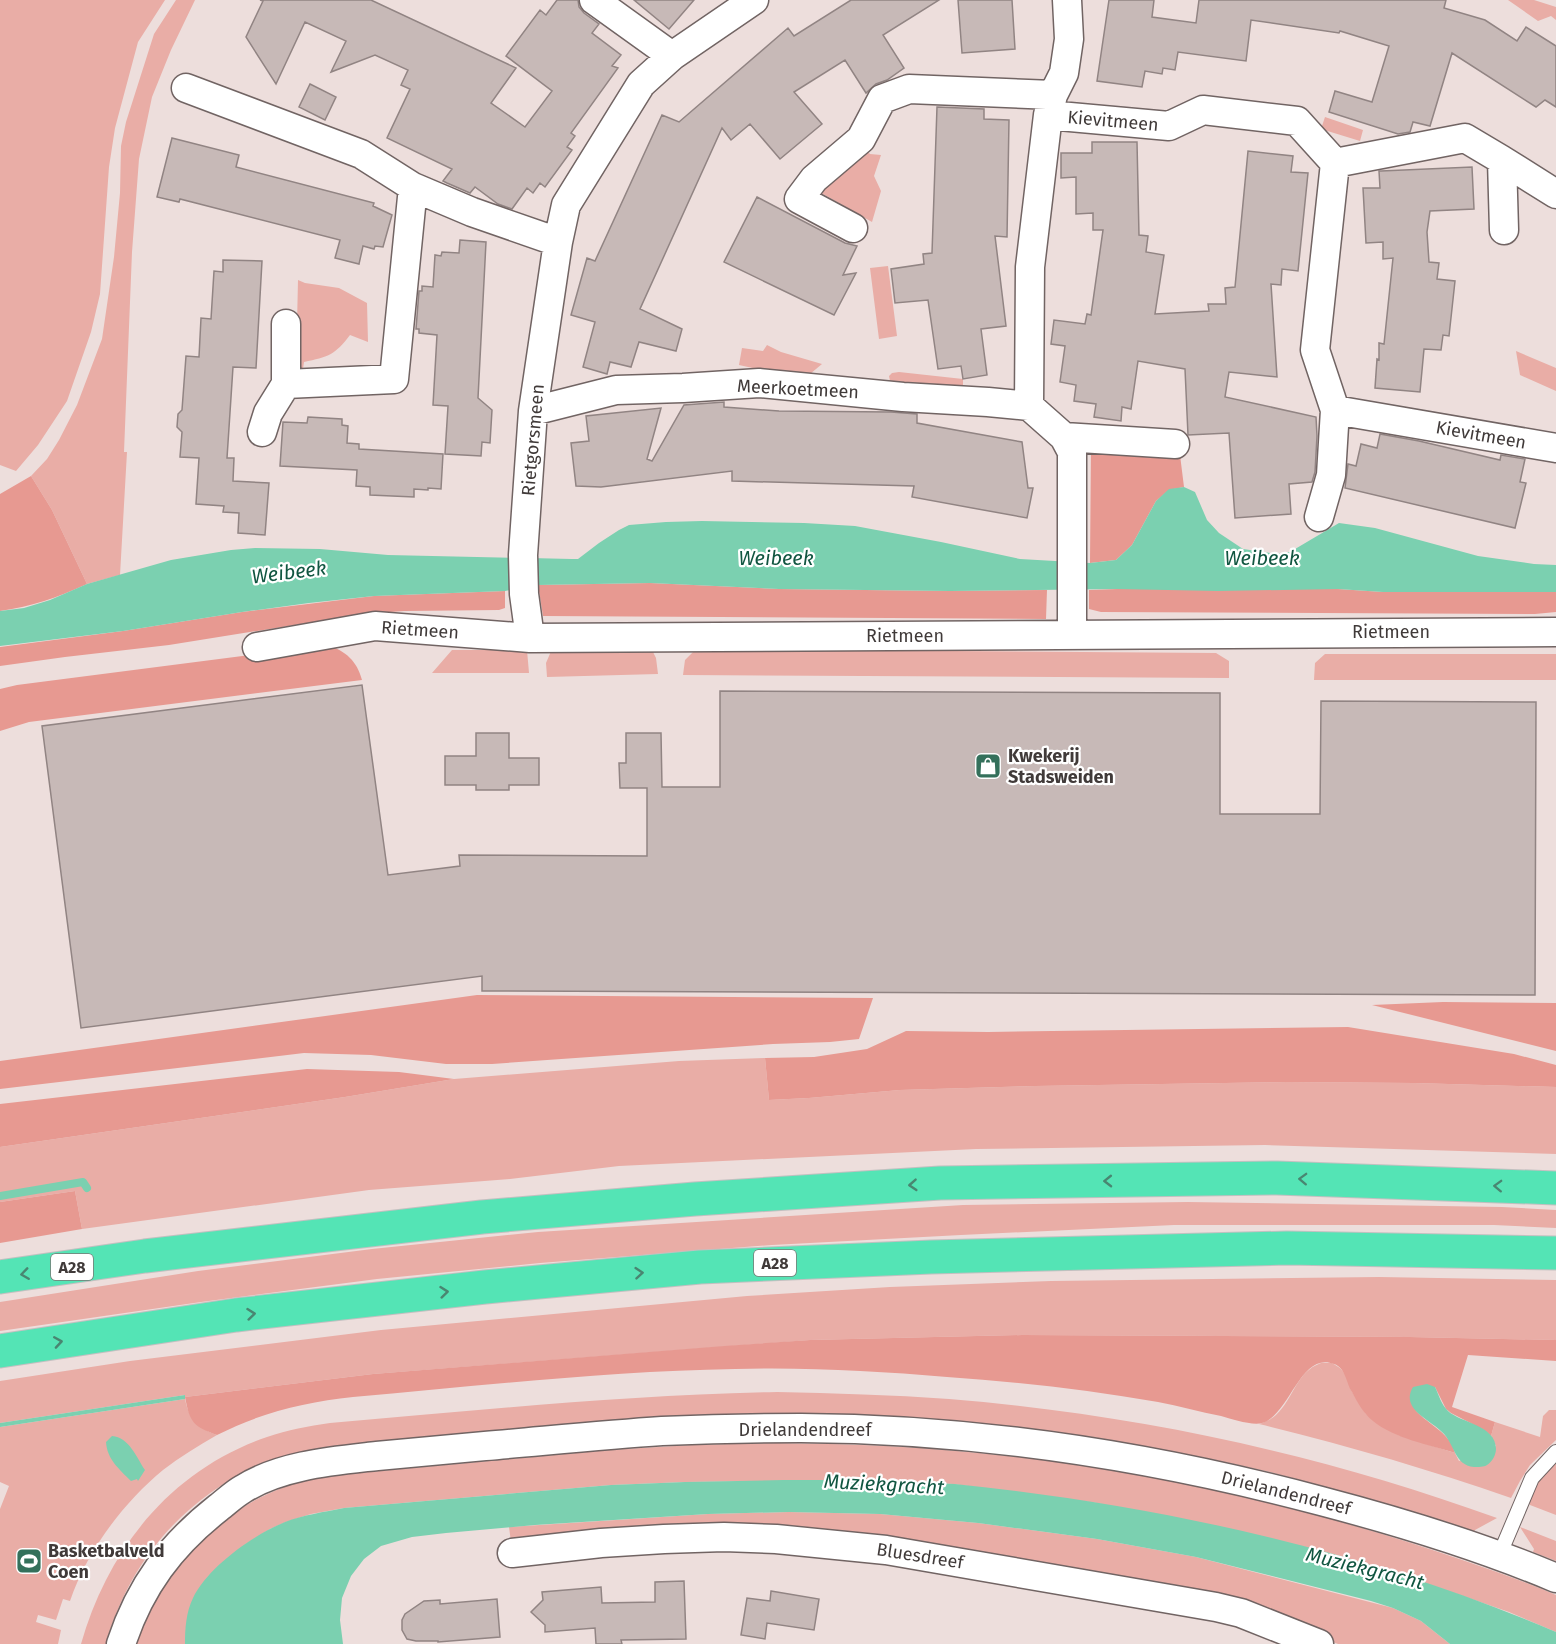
<svg xmlns="http://www.w3.org/2000/svg" width="1556" height="1644" viewBox="0 0 1556 1644" font-family="'Fira Sans',sans-serif">
  <style>
    .green { fill: #e9ada6 }
    .forest { fill: #e79991 }
    .water { fill: #7bd0b0 }
    .lines { fill: none; stroke-linecap: round; stroke-linejoin: round }
    .stream { stroke: #7bd0b0; stroke-width: 8 }
    .building { fill: #c7b9b7; stroke: #918483; stroke-width: 1.5 }
    .service-casing { stroke: #716463; stroke-width: 16 }
    .minor-casing { stroke: #716463; stroke-width: 31 }
    .motorway-casing { stroke: #c2c0c0; stroke-width: 35 }
    .service { stroke: #fff; stroke-width: 14 }
    .minor { stroke: #fff; stroke-width: 28 }
    .motorway { stroke: #54e4b5; stroke-width: 33 }
    .oneway { stroke: #498671 }
    .labels { text-anchor: middle; stroke-width: 4.5; stroke-linejoin: round; paint-order: stroke }
    .shield { fill: #fff; stroke: #797574; stroke-width: 1.5 }
    .shield-label { font-size: 16px; font-weight: bold; fill: #403a39 }
    .street-label { font-size: 18px; fill: #403a39; stroke: #fff }
    .poi-label { font-size: 18px; font-weight: bold; fill: #403a39; stroke: #fff; text-anchor: start }
    .water-label { font-size: 20px; font-style: italic; fill: #115641; stroke: #fff }
  </style>
  <rect width="100%" height="100%" fill="#eddedc"/>
  <path class="green" d="M0 0H165L138 42 115 128 109 167 100 294 91 332 67 401 38 445 16 471 0 465Z
    M176 0H195L171 50 152 97 139 159 132 252 124 452H127L120 575 87 584 52 510 31 476 47 459 59 440 77 405 102 339 114 257 120 193 121 146 126 122 154 34Z
    M1508 0H1534L1556 7V20L1551 16 1538 21Z
    M1325 117 1363 130 1360 141 1321 129Z
    M862 146 870 154 881 155 874 176 881 191 872 222 816 190Z
    M888 266 897 336 879 339 870 268Z
    M298 280 305 283 339 288 367 303 368 342 350 335C335 355 328 357 304 362L303 369 296 368Z
    M767 345 781 352 822 364 804 379 739 365 742 348 763 351Z
    M1516 351 1556 368V391L1520 375Z
    M899 372 963 379V386L929 390V384L890 381 889 376 892 373Z
    M651 648 656 658 658 674 547 677 546 663 552 649Z
    M696 649 1216 653 1229 661V678L683 675 685 660Z
    M452 650H527L529 673H432Z
    M1325 654H1556V680H1314L1315 663Z
    M765 1058 769 1100 809 1098 900 1090 1036 1086 1288 1082 1414 1083 1556 1087V1154L1265 1145 976 1149 619 1166 510 1179 369 1190 82 1229 75 1191 0 1202V1147L345 1097 454 1079 679 1061Z
    M1188 1202 1502 1207 1556 1210V1228L1494 1225H1174L961 1235 772 1245 540 1263 377 1279 201 1302 0 1331V1302L198 1271 372 1249 538 1232 963 1205Z
    M1379 1277 1556 1280V1340L1410 1337 1022 1335 810 1340 373 1374 185 1397V1395L0 1423V1381L130 1361 381 1330 747 1296 890 1287 1051 1281Z
    M1321 1363H1332L1340 1368 1346 1375 1351 1390 1366 1414 1398 1435 1455 1453 1459 1461 1496 1446 1491 1436 1495 1422 1540 1437 1543 1416 1549 1410H1556V1440L1530 1465 1520 1481 1511 1498C1428 1469 1345 1445 1259 1424 1265 1422 1272 1419 1276 1415 1294 1398 1296 1372 1321 1363Z
    M777 1392C834 1393 892 1395 949 1399 1136 1414 1321 1454 1497 1518L1475 1530 1474 1532 1367 1498 1270 1472 1211 1459 1093 1437 948 1421 777 1414 691 1415 606 1421 332 1446C313 1449 294 1453 275 1459 191 1489 129 1559 106 1644H81C108 1549 171 1470 267 1437 288 1430 308 1426 330 1423 479 1410 627 1395 777 1392Z
    M185 1399C189 1419 198 1428 217 1435 198 1446 180 1457 163 1470 123 1503 87 1551 70 1601L63 1599 56 1620 38 1615 36 1622 61 1630 58 1644H0V1509L9 1486 0 1482V1427Z
    M777 1443C833 1444 889 1445 945 1450 1103 1462 1260 1495 1411 1543 1460 1559 1509 1575 1556 1595V1632L1509 1612 1428 1584 1346 1559 1097 1503 953 1484 864 1480 685 1482 611 1485 344 1508 311 1514 286 1522 270 1529 246 1544 188 1616 185 1644H136C155 1573 214 1514 282 1488 299 1481 318 1478 336 1475L608 1450 692 1445Z
    M1556 1462V1515L1530 1505 1529 1502 1538 1481Z
    M789 1512 880 1514 978 1523 1097 1539 1196 1557 1393 1608 1421 1621 1450 1644H1338L1266 1615 883 1543 511 1542 509 1527 708 1514Z
    M1520 1527 1556 1541V1561L1533 1552 1534 1549Z"/>
  <path class="forest" d="M1091 444 1180 455 1184 487 1169 490 1156 501 1132 545 1116 560 1090 563Z
    M31 476 52 510 87 584C56 598 33 606 0 611V494Z
    M650 583 779 589 950 591 1047 590 1046 619 543 616 538 585Z
    M1117 589H1338L1383 592H1556V612L1535 614 1101 612 1089 609V590Z
    M505 591V608L499 610 404 611 363 614 169 645 65 657 0 666V647L123 631 242 612 374 596Z
    M327 645C346 651 357 661 362 680L29 722 0 731V689L17 685Z
    M477 995 873 998 859 1039 830 1042 773 1044 492 1064H446L371 1055 304 1053 0 1089V1061Z
    M1443 1002 1556 1003V1051L1372 1005Z
    M1348 1027 1514 1054 1556 1065V1087L1414 1083 1288 1082 1036 1086 900 1090 809 1098 769 1100 765 1058 814 1057 867 1049 906 1031 988 1032Z
    M307 1069 399 1072 454 1079 345 1097 0 1147V1104Z
    M75 1191 82 1229 0 1243V1202Z
    M1022 1335 1410 1337 1556 1340V1361L1468 1355 1452 1407 1495 1422 1491 1436 1484 1430 1451 1413 1446 1409 1435 1387 1410 1396C1412 1421 1449 1426 1455 1453 1428 1444 1395 1439 1373 1421 1364 1414 1357 1402 1352 1392 1346 1383 1346 1368 1334 1364 1300 1351 1290 1415 1262 1423 1253 1426 1231 1419 1221 1416 1200 1412 1179 1406 1158 1402 1088 1390 1018 1382 947 1377 877 1371 806 1367 735 1369 608 1371 480 1386 353 1397 305 1402 260 1413 217 1435 193 1426 190 1423 185 1397L373 1374 724 1346 810 1340Z"/>
  <path class="water" d="M1184 487 1195 492 1207 520 1219 533 1243 549 1277 554 1290 552 1339 523 1375 528 1478 556 1534 564 1556 565V592H1383L1338 589 1218 591 1117 589 950 591 779 589 650 583 538 585 505 591 374 596 309 603 242 612 123 631 0 646V611L24 608 50 600 87 584 171 560 231 550 255 548 320 549 388 555 572 559H578L599 543 619 530 629 525 666 522 702 521 804 523 855 526 941 542 1020 559 1090 563 1116 560 1132 545 1156 501 1169 489Z
    M1427 1384 1435 1387C1439 1395 1441 1404 1448 1411 1461 1423 1496 1425 1496 1449 1496 1455 1492 1462 1487 1465 1484 1467 1478 1467 1474 1467 1454 1465 1455 1444 1442 1432 1429 1419 1400 1409 1413 1387Z
    M185 1395V1399L0 1427V1423Z
    M112 1436C129 1437 137 1458 145 1470L138 1481 137 1479 131 1481C119 1469 107 1459 106 1442Z
    M783 1480C826 1480 868 1480 910 1482 925 1483 940 1483 955 1484 1161 1505 1366 1551 1556 1632V1644H1450L1421 1621 1393 1608 1371 1601 1196 1557 1097 1539 978 1523 880 1514 789 1512 708 1514 535 1525 446 1533 412 1537 381 1546 364 1559 351 1576 342 1598 340 1620 343 1644H185C185 1629 186 1612 193 1598 208 1567 253 1535 285 1522 303 1515 324 1512 344 1508L611 1485 685 1482Z"/>
  <g class="lines">
    <path class="stream" d="M0 1196 83 1182 87 1188"/>
  </g>
  <path class="building" d="M260 0H371L516 68 491 103 525 127 552 91 506 56 540 10 546 15 557 0H578L579 7 584 13 599 24 592 33 621 55 612 66 618 68 571 133 575 136 567 147 572 150 545 187 540 183 533 193 527 188 512 209 498 204 475 187 470 193 447 183 443 181 452 169 387 138 410 89 401 85 408 70 375 55 331 72 346 41 305 22 276 84 246 37 263 1Z
    M634 0H694L669 29Z
    M851 0H939L883 35 904 68 887 80 876 84 866 93 845 60 794 92 822 124 780 159 750 124 731 140 722 128 640 309 682 329 676 351 639 342 631 367 610 362 607 374 583 367 595 322 571 315 587 258 595 261 662 115 679 122 788 28 794 36Z
    M958 0H1012L1015 49 962 53Z
    M1109 0H1154L1152 17 1196 23 1199 0H1446L1444 8 1485 20 1517 41 1526 27 1556 46V107L1545 100 1536 107 1452 53 1430 126 1413 122 1410 132 1398 134 1329 112 1335 91 1372 102 1389 46 1340 31 1339 33 1251 20 1246 61 1178 52 1175 70 1163 68 1162 74 1145 71 1142 87 1097 81Z
    M310 84 336 97 325 120 299 107Z
    M937 107 984 109V119L1009 120 1007 237 995 236 1006 326 981 329 987 375 963 379 961 366 938 369 928 300 895 303 891 269 924 264 923 254 932 253Z
    M172 138 239 155 236 167 374 203 373 206 392 215 383 247 375 246 374 249 363 246 359 264 335 258 340 240 180 199 179 202 157 197Z
    M1092 142H1137L1139 235 1148 236 1146 252 1164 255 1155 314 1209 311 1208 304H1226L1225 288 1235 287 1248 151 1293 156 1291 172 1308 173 1298 271 1282 269 1281 285 1271 284 1277 377 1229 372 1225 397 1316 417 1317 436 1315 472 1312 482 1289 484 1291 514 1235 518 1229 433 1188 435 1185 369 1138 361 1131 409 1122 407 1121 421 1094 417 1096 404 1074 401 1076 385 1060 382 1065 346 1051 344 1054 320 1085 324 1087 314 1091 315 1103 230H1093V213L1076 214V177L1061 178V153H1092Z
    M1472 167 1474 209 1430 211 1427 232 1429 262 1439 263 1437 279 1455 281 1449 336 1443 335 1441 350 1424 349 1420 392 1375 388 1377 359 1379 360V343L1384 344 1393 258 1383 259V242L1366 243 1363 188H1380L1379 171H1381Z
    M757 197 845 243 857 246 843 275 856 273 834 315 724 262Z
    M460 240 486 242 478 398 492 410 490 443 482 442 481 456 445 454 448 406 433 405 437 335 419 333V329H416L419 291H422V286L433 287 435 255 441 256 442 252 459 253Z
    M223 260 262 261 256 368 233 367 227 458H234L233 481 269 483 265 535 238 533 239 513 223 512 224 506 196 504 199 458 180 457 182 432 177 427 178 414 182 410 186 356 199 357 201 318 211 319 214 271 223 272Z
    M724 402V407L779 411 891 412 917 414V423L1022 442 1028 488H1033L1027 518 912 497 914 486 732 481V471L601 487 576 486 571 443 589 441 586 416 661 408 647 459 652 461 684 405Z
    M308 417 342 419V425L348 426 347 443 359 444V449L443 454 441 489 428 488V490L414 489V497L370 495V487L356 486 357 470 280 466 283 422 307 423Z
    M1380 434 1419 441 1500 460 1501 455 1525 459 1520 482 1526 483 1515 528 1345 488 1348 464 1356 466 1361 444 1377 448Z
    M362 685 388 875 460 866 459 855 647 856V788H620L619 763H626V733H661L662 787H720V691L1220 693V814H1320L1321 701 1536 702 1535 995 482 991V976L81 1028 42 726Z
    M476 733H509V758H539V785H509V790H476V785H445V756H476Z
    M684 1581 686 1639 621 1640 622 1644H596L595 1628 545 1632V1625L531 1612 543 1600 542 1592 601 1587 602 1603 655 1602V1582Z
    M771 1591 819 1599 814 1630 767 1623 765 1639 741 1635 747 1598 770 1601Z
    M497 1599 500 1637 438 1642V1641H416L407 1639 402 1630V1620L405 1614 424 1601 440 1600V1604Z"/>
  <g class="lines">
    <defs>
      <path id="service" d="M1499 1556 1532 1478 1556 1452"/>
      <path id="minor" d="M594 0 672 56
        M1067 0 1069 39 1064 73 1053 95 1048 115 1030 267 1029 406 1064 437 1072 452V634
        M186 88 361 154 413 187 472 212 558 242
        M1048 115 1169 126 1203 110 1297 121 1335 163 1315 350 1335 410 1331 475 1319 517
        M1502 160 1556 194
        M1335 163 1465 138 1502 160 1504 230
        M853 228 799 199 814 179 861 139 882 99 909 89 1053 95
        M286 384 394 379 413 187
        M1335 410 1556 448
        M533 411 616 390 683 388 759 383 903 397 988 402 1029 406
        M262 432 268 413 286 384V324
        M1064 437 1175 444
        M530 638 524 594 523 555 533 411 558 242 566 205 641 84 672 56 754 0
        M257 647 375 626 530 638 1556 632
        M512 1553 601 1543 664 1539 724 1537 776 1539 886 1550 1216 1607 1241 1613 1319 1644
        M121 1644C140 1586 171 1545 218 1508 226 1502 234 1494 243 1489 281 1465 333 1461 377 1456 413 1453 449 1449 485 1446 544 1441 603 1435 662 1431 708 1429 755 1428 801 1428 977 1429 1152 1456 1321 1501 1401 1522 1480 1546 1556 1578"/>
      <path id="motorway" d="M0 1277 145 1256 482 1217 695 1199 940 1183 1277 1178 1556 1188
        M0 1351 236 1315 485 1287 700 1267 931 1257 1287 1248 1556 1253"/>
    </defs>
    <use href="#service" class="service-casing"/>
    <use href="#minor" class="minor-casing"/>
    <use href="#motorway" class="motorway-casing"/>
    <use href="#service" class="service"/>
    <use href="#minor" class="minor"/>
    <use href="#motorway" class="motorway"/>
  </g>
  <defs><path id="oneway-chevron" d="M-2-3.5L2.5 0L-2 3.5" fill="none" stroke-width="1.6" stroke-linecap="round" stroke-linejoin="round" transform="scale(1.5)"/></defs>
  <g class="oneway">
    <use href="#oneway-chevron" transform="translate(1303 1179) rotate(-178)"/>
    <use href="#oneway-chevron" transform="translate(1108 1181) rotate(179)"/>
    <use href="#oneway-chevron" transform="translate(913 1185) rotate(176)"/>
    <use href="#oneway-chevron" transform="translate(1498 1186) rotate(-178)"/>
    <use href="#oneway-chevron" transform="translate(639 1273) rotate(-5)"/>
    <use href="#oneway-chevron" transform="translate(25 1274) rotate(172)"/>
    <use href="#oneway-chevron" transform="translate(444 1292) rotate(-6)"/>
    <use href="#oneway-chevron" transform="translate(251 1314) rotate(-6)"/>
    <use href="#oneway-chevron" transform="translate(58 1342) rotate(-9)"/>
  </g>
  <defs>
    <symbol id="shop-square" viewBox="-11 -11 22 22"><rect x="-9" y="-9" width="18" height="18" rx="4" fill="#34705b" stroke="#fff"/><path d="M-5-2.5h2.3a2.7 3.5 0 0 1 5.4 0H5L5.5 6h-11ZM-1.5-2.5h3a1.5 2.3 0 0 0-3 0Z" fill="#fff"/></symbol>
    <symbol id="stadium-square" viewBox="-11 -11 22 22"><rect x="-9" y="-9" width="18" height="18" rx="4" fill="#34705b" stroke="#fff"/><path d="M0-5a6.5 5 0 1 0 0 10a6.5 5 0 1 0 0-10ZM-3.5-1.8h7v3.6h-7Z" fill="#fff"/></symbol>
  </defs>
  <g fill-rule="evenodd">
    <use href="#shop-square" x="973" y="751" width="30" height="30"/>
    <use href="#stadium-square" x="14" y="1546" width="30" height="30"/>
  </g>
  <g class="labels">
    <g class="shield">
      <rect x="754" y="1250" width="42" height="26" rx="4.5"/>
      <rect x="51" y="1254" width="42" height="26" rx="4.5"/>
    </g>
    <g class="shield-label">
      <text x="775" y="1269">A28</text>
      <text x="72" y="1273">A28</text>
    </g>
    <g class="street-label">
      <text transform="translate(1113 121) rotate(5)" y="6">Kievitmeen</text>
      <text transform="translate(798 389) rotate(3)" y="6">Meerkoetmeen</text>
      <text transform="translate(1481 435) rotate(10)" y="6">Kievitmeen</text>
      <text transform="translate(533 440) rotate(-85)" y="6">Rietgorsmeen</text>
      <text transform="translate(420 630) rotate(4)" y="6">Rietmeen</text>
      <text x="1391" y="638">Rietmeen</text>
      <text x="905" y="642">Rietmeen</text>
      <text x="805" y="1436">Drielandendreef</text>
      <text transform="translate(1286 1493) rotate(14)" y="6">Drielandendreef</text>
      <text transform="translate(920 1556) rotate(9)" y="6">Bluesdreef</text>
    </g>
    <g class="poi-label">
      <text x="1008" y="762">Kwekerij<tspan x="1008" dy="21">Stadsweiden</tspan></text>
      <text x="48" y="1557">Basketbalveld<tspan x="48" dy="21">Coen</tspan></text>
    </g>
    <g class="water-label">
      <text x="776" y="565">Weibeek</text>
      <text x="1262" y="565">Weibeek</text>
      <text transform="translate(289 572) rotate(-7)" y="7">Weibeek</text>
      <text transform="translate(884 1484) rotate(3)" y="7">Muziekgracht</text>
      <text transform="translate(1365 1568) rotate(14)" y="7">Muziekgracht</text>
    </g>
  </g>
</svg>
